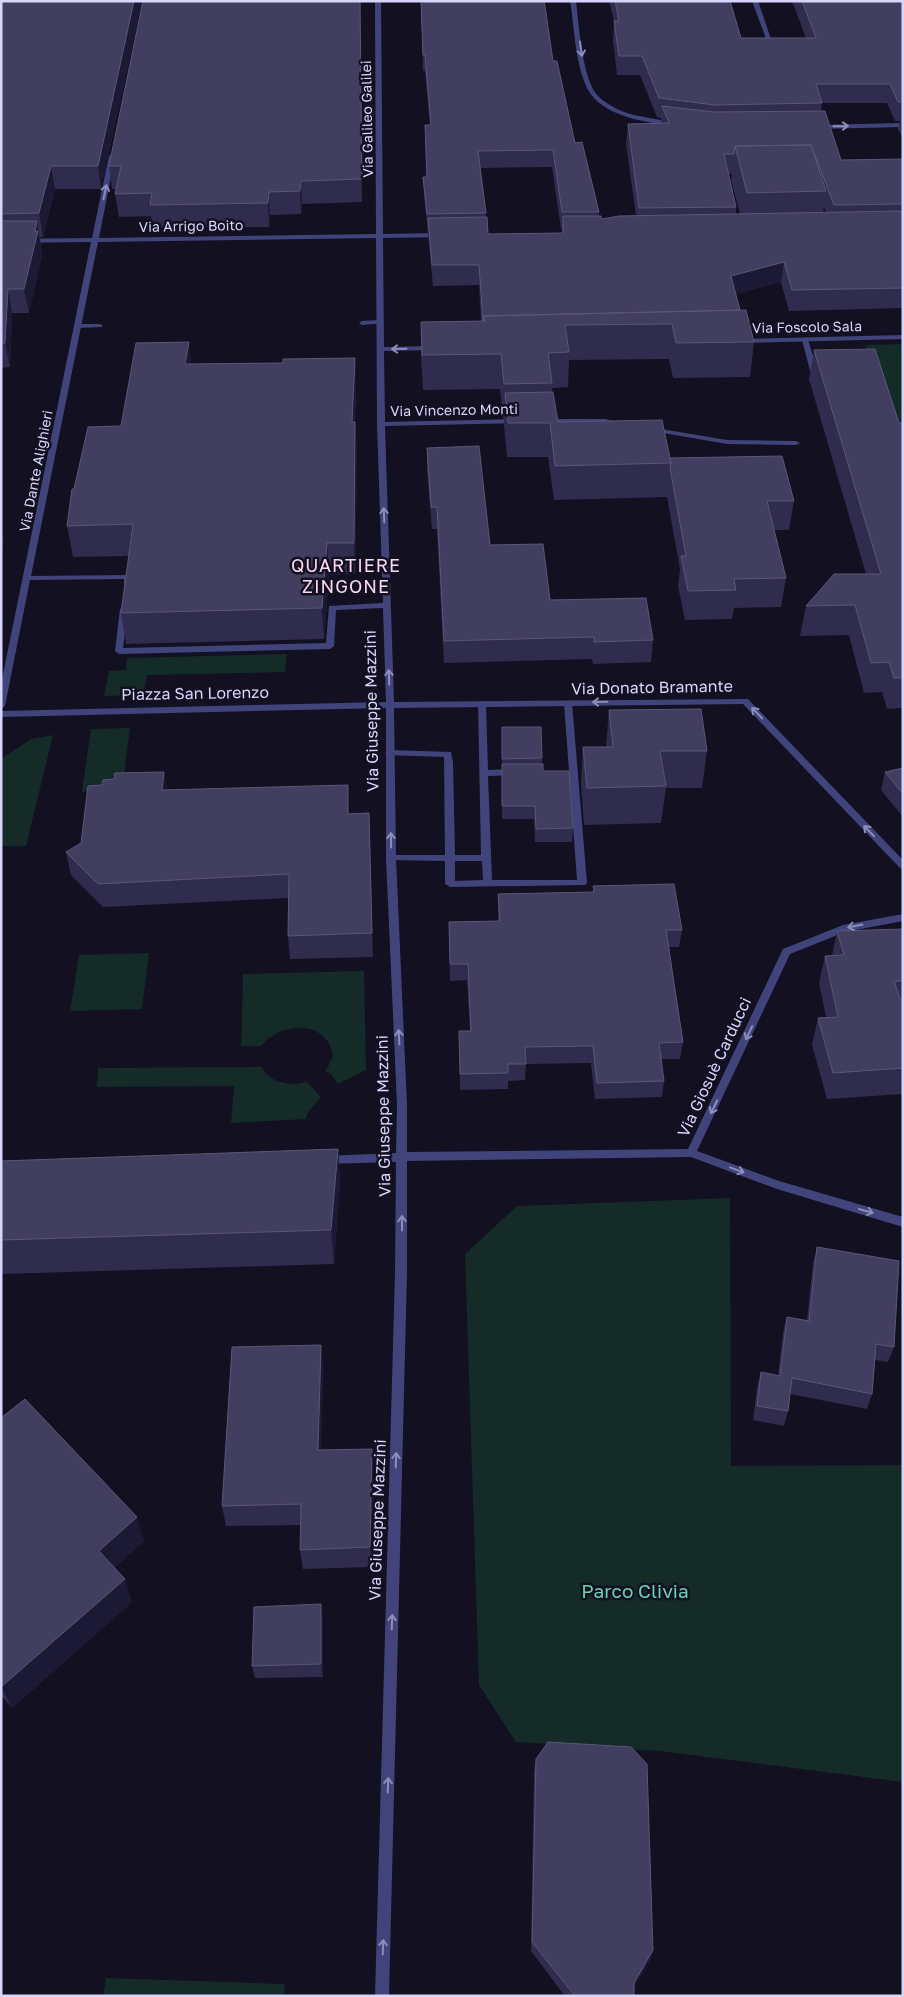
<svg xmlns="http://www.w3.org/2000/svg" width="904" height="1997" viewBox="0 0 904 1997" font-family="'Golos Text',sans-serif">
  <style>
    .green { fill: #142b28 }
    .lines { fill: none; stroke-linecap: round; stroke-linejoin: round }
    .lane { fill: #41447b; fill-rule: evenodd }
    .street { fill: #41447b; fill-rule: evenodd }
    .wall { fill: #302c4d; fill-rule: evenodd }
    .shaded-wall { fill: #1c1934 }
    .building { fill: #423e60; stroke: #595678 }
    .oneway { stroke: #8c8dba }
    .labels { text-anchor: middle; stroke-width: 5; stroke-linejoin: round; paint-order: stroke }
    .far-street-label { font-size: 14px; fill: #d7d6fa; stroke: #121021 }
    .street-label { font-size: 16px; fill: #d7d6fa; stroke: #121021 }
    .neighbourhood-label { font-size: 18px; letter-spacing: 1px; fill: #fad8f1; stroke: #121021 }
    .near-park-label { font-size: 19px; fill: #6bd1af; stroke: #121021 }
  </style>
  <rect width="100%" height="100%" fill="#121021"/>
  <path class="green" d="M903 344V444L865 345Z
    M287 654 285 672 147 675 143 695 104 696 109 671 126 670 127 658Z
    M130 728 122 791 82 792 91 729Z
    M53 735 26 846H1V759L31 739Z
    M149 953 142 1009 70 1011 79 955Z
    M364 971 366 1070 338 1084 330 1073 325 1072 333 1057C329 1019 280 1021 261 1046H241L243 974Z
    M261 1067C271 1084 290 1086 307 1082L321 1097 308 1112 306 1119 231 1123 234 1086 97 1087 98 1068Z
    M730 1198 731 1466 903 1465V1782L660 1751 516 1742 479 1685 465 1254 517 1206Z
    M106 1978 285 1984 284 1996H103Z"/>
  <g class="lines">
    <path class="lane" d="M381 320 384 322 383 323 362 325 359 323 362 321Z
      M100 324 102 325V327L77 328 74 326 77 324Z
      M805 338 808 340 819 374 817 375 811 374 802 340Z
      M568 700 572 703 587 883 585 885 450 887 445 884V861L388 860 386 858 391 855H445L444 757 386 755 385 753 389 750 451 752 453 762 455 855H481L478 704 482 701 486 704 488 770 516 769 520 772 516 775 488 776 492 880H577L564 703ZM455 861H482L483 880 455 881Z"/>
    <path class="street" d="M375 1H381L383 234 442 233 445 235 442 237 383 238 384 347 434 346 437 348 434 350 384 351 385 422 518 419 522 421 518 423 385 426 394 702 748 699 903 860V869L900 868 743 704 394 708 396 858 407 1105V1152L688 1149 783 949 843 925 903 914V921L845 932 790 954 697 1151 779 1181 903 1217V1227L777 1189 691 1157 407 1161V1272L389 1996H375L395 1272 396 1162 325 1164 321 1163 320 1160 321 1157 325 1156 396 1153 397 1105 386 858V708L1 717V711L386 702 383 608 336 610 334 646 330 649 119 654 115 651 120 609 124 606 128 609 123 648 326 643 329 606 383 603 377 424 376 238 98 242 31 576 128 575 132 577 131 587 127 589H124V579L30 580 5 706 1 709V684L91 242 1 243V239L92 238 109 156 112 154 115 156 99 238 376 234Z
      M570 1H576C579 25 582 77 597 95 605 103 616 109 627 113 643 118 660 119 676 123V125C663 126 647 122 634 119 620 115 604 109 594 98 575 77 575 28 570 1Z
      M752 1H758L772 42 767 41Z
      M903 123V127L816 129 813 127 816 125Z
      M903 335V339L741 343 738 341 741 339Z
      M542 419H605L624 424 620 426 605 423H545L541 421Z
      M649 427 727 440 796 441 800 443 796 445 727 444 652 431 648 429Z"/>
  </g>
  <path class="wall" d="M1 1H142L101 189H55L43 237H40L42 255 29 313H12L10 367 1 368Z
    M360 1 362 202 302 204 301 214 270 215 269 227 153 228 151 216 119 217 115 194 116 189H112L109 166Z
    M421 1 553 61 575 143 599 212V216L602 219 636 215 626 144 628 124H661V118L657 117 640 75H617L613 40 614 21 609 1H730L741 38H806L792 1H903V139L898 129 900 121H895L887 103H822L821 111 841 160 903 159V308L789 311 781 282 736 294 740 310 754 342 750 377 673 378 669 359 569 360 568 387 552 388V392L558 422 670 458 794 501 789 530H774L786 578 781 607 734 608 732 619 685 620 678 586 680 569 667 497 554 500 548 457H507L504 426V418L503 419 500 389 423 390 421 356V322L481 321 479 285 433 286 424 194 423 177H426L425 125H430L425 71H423ZM552 167 561 229H562V233L488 234 480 168ZM728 174H732L731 180 740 214H736V207ZM824 207 826 212H823Z
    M814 350 899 423H903V708L887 709 882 692 864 693 849 635 800 636 806 606 866 574 809 379Z
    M355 358 356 389 355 422 357 453 355 574 329 575 324 639 126 644 121 613 129 556 73 557 67 526 74 489 121 426 191 364 283 363Z
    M427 448 490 545 550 600 653 640 651 662 593 664 592 659 444 663 437 529H432L427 469Z
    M609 710 707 751 702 788H666L661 823 584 825 581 784 583 747H606Z
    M502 727 542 758 543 771 573 828 572 842H535L534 819H502Z
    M903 768V817L881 790 885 772Z
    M164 772 167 790 349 814 369 813 373 957 290 959 288 936V898L103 907 71 875 66 852 81 843 102 785 114 779Z
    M593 886 682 930 679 947H669L683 1042 680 1059H661L664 1081 662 1097 595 1099 591 1063 526 1064 525 1080 508 1081V1089L460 1090 459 1031H470L467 980 450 981 449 922 498 921V894L593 892Z
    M903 929V1094L827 1099 812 1045 818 1018 826 1017 819 983 825 956H832L837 931Z
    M338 1149 340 1184 334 1264 1 1274V1161Z
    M817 1247 894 1347 888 1362 875 1360 872 1394 867 1409 790 1394 788 1411 784 1426 753 1420 757 1388 761 1372 778 1375 783 1332 787 1317 807 1320 813 1263Z
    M321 1345 323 1366 321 1450 373 1469 372 1567 303 1569 300 1550 301 1525 226 1526 222 1506Z
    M1 1418 144 1541 114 1568 132 1602 12 1708 1 1695Z
    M323 1618V1677L255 1678 252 1666Z
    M536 1759 653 1950 650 1960 634 1987V1996H565L531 1951 534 1771Z"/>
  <path class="shaded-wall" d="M134 1H142L101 189 98 166Z
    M360 1 362 202V179Z
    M51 166 55 189 43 237 39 213Z
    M301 181 302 204 301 214 300 191Z
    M269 192 270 215 269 227 268 203Z
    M37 221 42 255 29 313 24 289 35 232Z
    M784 262 781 282 729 296 731 276Z
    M8 289 12 313 10 367 5 343Z
    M189 342 192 372 185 364Z
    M355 358 356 389 353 453 352 422Z
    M355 422 357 453 355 574 354 543Z
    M1 528 4 542 1 557Z
    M327 543 329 575 324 639 322 608Z
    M164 772 168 795 162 790Z
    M348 785 349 808 350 838 348 814Z
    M369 813 370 837 373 957 372 933Z
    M338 1149 340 1184 334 1264 331 1230Z
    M321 1345 323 1366 320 1471 318 1450Z
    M372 1449 373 1469 372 1567 370 1547Z
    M137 1517 144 1541 107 1575 99 1551Z
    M125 1579 132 1602 12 1708 1 1687Z
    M321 1604 323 1618V1677L321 1664Z
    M653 1950 650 1960 631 1992 634 1983Z"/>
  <path class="building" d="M1 1H134L98 166H51L39 213 1 214Z
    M143 1H360L362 179 301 181 300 191 269 192 268 203 150 205 152 193 115 194 121 166H109Z
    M421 1H544L546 13 553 61H557L575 143 582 142 599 212H562L553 150 478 151 486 213 427 214 423 177H427L425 125H431L425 55H423Z
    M615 1H730L741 38H816L802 1H903V102H898L890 84H816L822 103 715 105 659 98 642 56H619L614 21H619Z
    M662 106 715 112 825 111 841 160 903 159V204L834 205 811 145 735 146 734 154H724L736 207 639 208 628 124 669 123Z
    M811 145 826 191 747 193 735 146Z
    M903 211V288L792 290 784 262 731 276 740 310 484 316V321H483L479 265H432L428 218 487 217 488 234 563 233V216H601L602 219 619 216Z
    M1 221H37L35 232 38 231 24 289H8L5 343H1Z
    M746 310 754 342 676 343 672 324 565 325 569 352 548 353 552 383 504 384 501 354 422 355 421 322 485 321 484 316Z
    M189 342 185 364 283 363V359L355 358 352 422H355L354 543H327L322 608 121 613 133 524 67 526 72 489H74L88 427 121 426 136 343Z
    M875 349 899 423H903V678H894L889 662 871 663 855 605 806 606 834 574H881L814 350Z
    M553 392 558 422 662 420 671 463 555 466 550 423H508L505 393Z
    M479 446 490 545 543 544 550 600 646 598 653 640 594 642V637L444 641 437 507H431L427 448Z
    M782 456 794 501H767L786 578 734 579 736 590 688 591 681 556H686L670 468 671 463 670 458Z
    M701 709 707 751H660L666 786 587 788 583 747H613L609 710Z
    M502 727H541L542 758 502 759Z
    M502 764H543V771H569L573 828 536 829 535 806H502Z
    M903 768V794L885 772Z
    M164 772 162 790 348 785V814L369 813 372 933 288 936 289 874 98 884 66 852 81 843 88 786 102 785 103 780 114 779 115 773Z
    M674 884 682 930H666L683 1042 659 1043 664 1081 597 1083 593 1046 525 1047 526 1064H508V1073L460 1074 459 1031H471L468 964H450L449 922 500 921 498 894 594 892 593 886Z
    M903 929V981H894L903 1007V1068L833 1073 818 1018 838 1017 825 956 844 955 837 931Z
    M338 1149 331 1230 1 1240V1161Z
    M817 1247 899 1261 894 1347 876 1344 872 1394 792 1378 788 1411 757 1406 761 1372 780 1376 787 1317 809 1321Z
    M321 1345 318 1450 372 1449 370 1547 300 1550 301 1504 222 1506 232 1347Z
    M25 1399 137 1517 99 1551 125 1579 1 1687V1418Z
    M321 1604V1664L252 1666 254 1607Z
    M548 1742 631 1747 647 1764 653 1950 634 1983V1996H575L532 1942 536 1759Z"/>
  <defs><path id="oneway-shaft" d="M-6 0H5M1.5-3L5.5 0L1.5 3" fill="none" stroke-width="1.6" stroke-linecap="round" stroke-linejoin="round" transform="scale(1.25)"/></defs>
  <g class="oneway">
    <use href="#oneway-shaft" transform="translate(581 49) rotate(82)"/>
    <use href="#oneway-shaft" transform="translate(841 126) rotate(-1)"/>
    <use href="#oneway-shaft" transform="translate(105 192) rotate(-78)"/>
    <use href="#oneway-shaft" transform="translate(399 349) rotate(179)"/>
    <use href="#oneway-shaft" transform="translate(384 515) rotate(-92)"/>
    <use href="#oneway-shaft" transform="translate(389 677) rotate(-92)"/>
    <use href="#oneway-shaft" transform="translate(600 702) rotate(179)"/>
    <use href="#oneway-shaft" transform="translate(757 713) rotate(-134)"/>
    <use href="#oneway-shaft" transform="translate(869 831) rotate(-134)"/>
    <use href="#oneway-shaft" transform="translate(391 840) rotate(-91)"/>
    <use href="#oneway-shaft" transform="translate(855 926) rotate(169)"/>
    <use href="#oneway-shaft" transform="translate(749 1033) rotate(115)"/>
    <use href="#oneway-shaft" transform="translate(399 1037) rotate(-93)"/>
    <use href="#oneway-shaft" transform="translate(714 1107) rotate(116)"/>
    <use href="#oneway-shaft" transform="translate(737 1170) rotate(20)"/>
    <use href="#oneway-shaft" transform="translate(866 1211) rotate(16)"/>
    <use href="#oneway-shaft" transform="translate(402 1223) rotate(-90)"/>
    <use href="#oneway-shaft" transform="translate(396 1460) rotate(-88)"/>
    <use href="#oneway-shaft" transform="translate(392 1622) rotate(-88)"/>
    <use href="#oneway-shaft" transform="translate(388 1785) rotate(-88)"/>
    <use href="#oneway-shaft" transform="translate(383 1947) rotate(-88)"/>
  </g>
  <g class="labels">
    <g class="far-street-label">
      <text transform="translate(367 119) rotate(-91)" y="5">Via Galileo Galilei</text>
      <text transform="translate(191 226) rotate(-1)" y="5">Via Arrigo Boito</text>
      <text transform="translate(807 327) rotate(-1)" y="5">Via Foscolo Sala</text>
      <text transform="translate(454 410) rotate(-1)" y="5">Via Vincenzo Monti</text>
      <text transform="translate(36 471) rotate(-79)" y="5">Via Dante Alighieri</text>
    </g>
    <g class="street-label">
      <text transform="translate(652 687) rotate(-1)" y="6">Via Donato Bramante</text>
      <text transform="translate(195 693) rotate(-1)" y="6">Piazza San Lorenzo</text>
      <text transform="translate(371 711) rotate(-91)" y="6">Via Giuseppe Mazzini</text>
      <text transform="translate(714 1067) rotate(-65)" y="6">Via Giosuè Carducci</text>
      <text transform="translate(383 1116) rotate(-91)" y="6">Via Giuseppe Mazzini</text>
      <text transform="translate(377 1520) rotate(-88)" y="6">Via Giuseppe Mazzini</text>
    </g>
    <g class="neighbourhood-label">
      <text x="346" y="572">QUARTIERE<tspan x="346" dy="21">ZINGONE</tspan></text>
    </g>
    <g class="near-park-label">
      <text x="635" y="1598">Parco Clivia</text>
    </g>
  </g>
  <rect width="904" height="1997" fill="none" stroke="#d7d6fa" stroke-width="5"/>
</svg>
